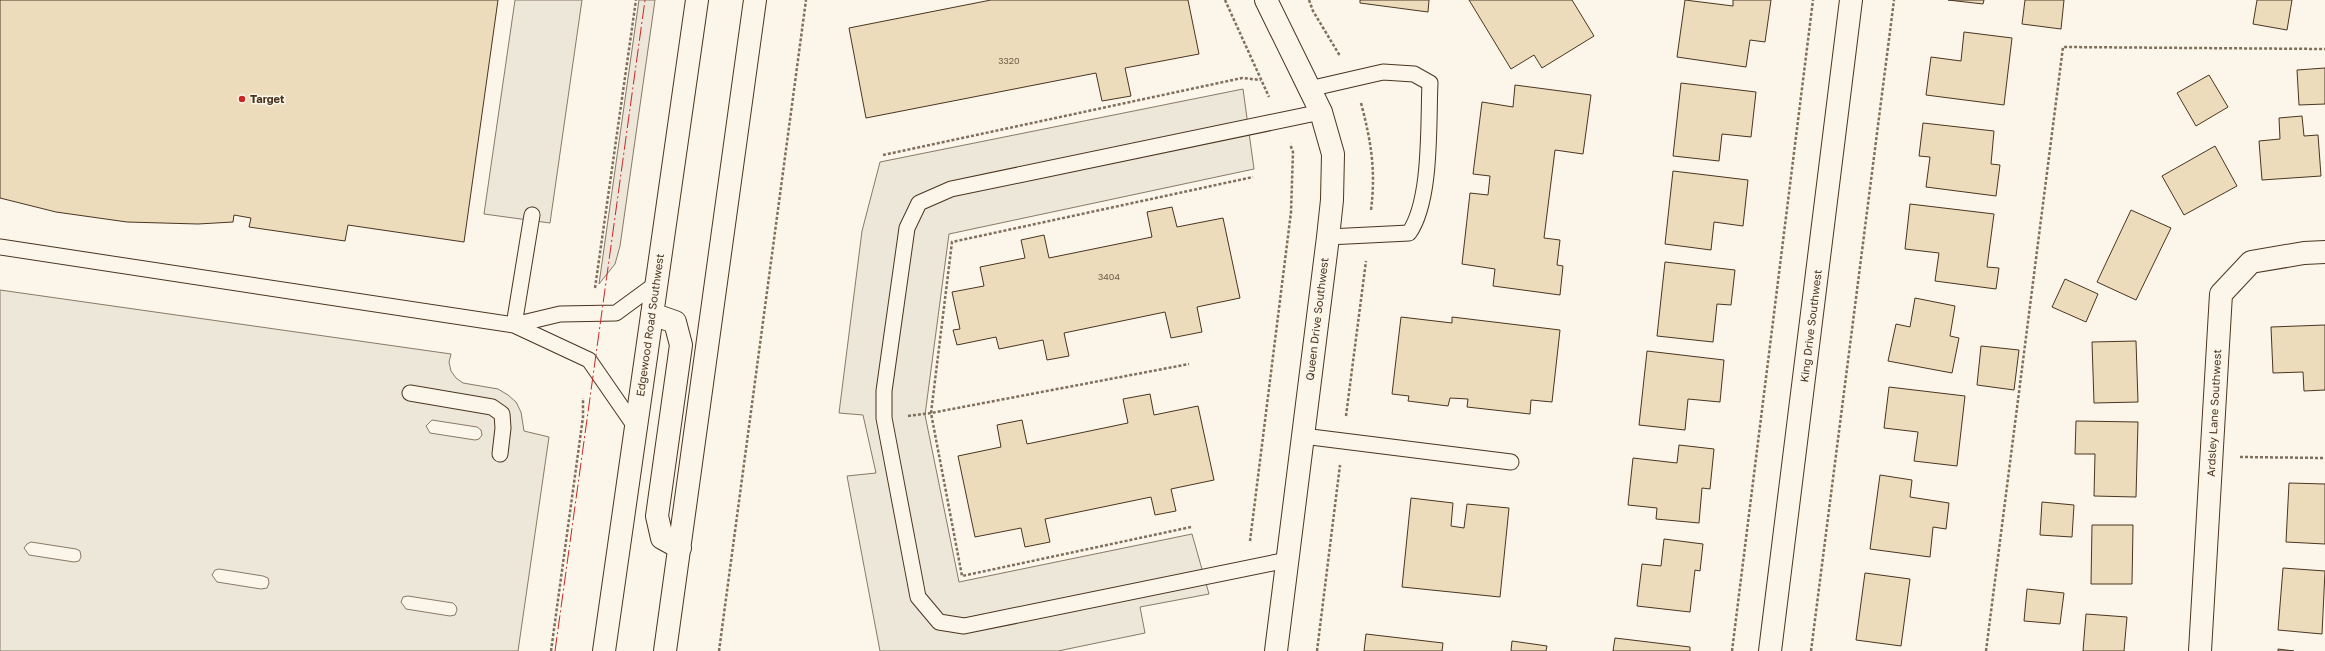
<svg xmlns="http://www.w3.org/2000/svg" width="2325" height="651" viewBox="0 0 2325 651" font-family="'Golos Text',sans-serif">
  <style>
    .green { fill: #ede6d9; stroke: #887966 }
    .parking { fill: #ede7d9; stroke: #887966; fill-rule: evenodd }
    .building { fill: #ecdcbc; stroke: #4a3520 }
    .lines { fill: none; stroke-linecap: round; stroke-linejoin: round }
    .service-casing { stroke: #4a3520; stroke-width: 17 }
    .minor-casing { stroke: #4a3520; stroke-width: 24 }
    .primary-casing { stroke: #4a3520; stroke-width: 24 }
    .path { stroke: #7f6f5c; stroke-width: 2.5; stroke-dasharray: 3 2; stroke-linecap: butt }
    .service { stroke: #fbf6e9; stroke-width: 15 }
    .minor { stroke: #fbf6e9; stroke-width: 22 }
    .primary { stroke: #fbf6e9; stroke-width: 22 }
    .power { stroke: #c62828; stroke-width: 1; stroke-dasharray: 14 3 2 3; stroke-linecap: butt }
    .poi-dot { fill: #c62828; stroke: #fbf6e9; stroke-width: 1.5 }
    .labels { text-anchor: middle; stroke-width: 3; stroke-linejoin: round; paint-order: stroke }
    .number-label { font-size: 9px; fill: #725f47 }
    .poi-label { font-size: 11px; font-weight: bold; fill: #4a3520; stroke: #fbf6e9; text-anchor: start }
    .street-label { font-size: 11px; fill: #4a3520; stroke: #fbf6e9 }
  </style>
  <rect width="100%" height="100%" fill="#fbf6e9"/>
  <path class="green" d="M639 0H655L620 246 615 264 599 284Z"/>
  <path class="parking" d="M515 0H582L550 223 484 214Z
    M1243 89 1254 169 949 234 925 415 959 582 1192 534 1209 594 1140 607 1145 633 1058 651H880L847 476 876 473 863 415 839 413 862 231 880 162Z
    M0 290 451 354 449 362 451 371 456 378 463 383 498 389 508 395 516 402 521 412 524 431 549 437 518 651H0ZM432 420 477 427 481 430 482 435 479 439 475 440 430 433 426 426ZM31 542 76 549 80 551 81 557 79 561 74 562 29 555 24 548 27 544ZM219 569 263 576 268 578 269 583 267 588 261 589 217 582 212 575 215 570ZM408 596 453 603 456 606 457 610 455 615 450 616 406 609 401 602 403 597Z"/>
  <path class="building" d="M0 0H498L464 242 348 225 345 241 249 227 251 218 234 215 233 222 198 224 127 222 56 212 0 198Z
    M991 0H1188L1199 54 1125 68 1131 96 1102 101 1096 73 866 118 849 28Z
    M1360 0H1429L1428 12 1360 3Z
    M1469 0H1572L1594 36 1542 68 1534 55 1511 69Z
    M1685 0 1733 6V0H1771L1765 42 1750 40 1746 67 1677 57Z
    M1948 0H1984L1983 4Z
    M2025 0H2064L2061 29 2022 24Z
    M2257 0H2292L2287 30 2253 24Z
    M1964 32 2012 38 2004 105 1926 95 1931 57 1961 61Z
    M2325 68V104L2299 105 2297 70Z
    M2209 75 2228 107 2196 126 2177 93Z
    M1681 83 1756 92 1751 137 1722 134 1719 161 1673 156Z
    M1515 85 1591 95 1583 154 1555 150 1544 238 1560 240 1557 265 1563 266 1560 295 1493 286 1495 269 1462 264 1470 193 1488 195 1490 176 1473 174 1482 102 1513 107Z
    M2302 116 2304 136 2318 135 2321 176 2262 180 2259 141 2280 139 2279 118Z
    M1923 123 1994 131 1991 164 2000 165 1996 196 1926 187 1930 157 1919 156Z
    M2215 146 2237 186 2184 215 2162 176Z
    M1673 171 1748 180 1743 226 1714 222 1711 250 1665 244Z
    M1910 204 1994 214 1987 267 1999 268 1996 289 1935 281 1939 253 1905 249Z
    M1172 207 1177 227 1223 218 1240 298 1197 307 1202 332 1171 338 1165 312 1064 333 1069 356 1047 360 1043 340 999 349 996 337 957 345 953 330 960 329 952 292 984 286 980 267 1025 258 1021 240 1044 235 1049 258 1152 237 1147 212Z
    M2131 210 2171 228 2136 300 2097 282Z
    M1665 262 1735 270 1731 305 1717 304 1713 342 1657 336Z
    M2065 279 2098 294 2086 322 2052 307Z
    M1915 298 1955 306 1950 336 1959 338 1952 373 1888 361 1896 324 1910 327Z
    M1401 317 1452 323V317L1560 330 1552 402 1531 400 1530 414 1467 407 1468 399 1450 398 1448 406 1408 401 1409 396 1392 394Z
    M2325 325V390L2304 391 2303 372 2273 373 2271 327Z
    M2136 341 2138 402 2094 403 2092 342Z
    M1981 346 2019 350 2014 390 1977 385Z
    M1647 351 1724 360 1720 402 1688 399 1685 430 1639 425Z
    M1889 387 1965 396 1957 466 1914 461 1918 432 1884 428Z
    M1150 394 1154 415 1198 406 1214 480 1171 489 1176 511 1155 515 1151 497 1045 519 1050 542 1025 547 1021 528 975 537 958 456 1001 447 997 425 1022 420 1027 444 1128 423 1123 399Z
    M2076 421 2138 422 2136 497 2094 496 2095 454H2075Z
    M1679 445 1714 449 1710 489 1702 488 1699 523 1656 519 1657 508 1628 505 1633 458 1677 463Z
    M1880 475 1912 480 1910 497 1949 503 1946 529 1933 527 1930 557 1870 549Z
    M2289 483 2325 484V544L2286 542Z
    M1411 498 1453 503 1451 526 1464 528 1467 504 1509 508 1500 597 1402 587Z
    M2042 502 2074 505 2072 537 2040 535Z
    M2092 525H2133L2132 584H2091Z
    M1664 539 1703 544 1700 571 1695 570 1690 612 1637 606 1642 564 1661 566Z
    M2283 568 2325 571 2322 634 2278 630Z
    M1865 573 1910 579 1901 646 1856 640Z
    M2027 589 2064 593 2060 624 2024 621Z
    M2086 614 2127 617 2124 651H2083Z
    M1366 634 1443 643 1442 651H1364Z
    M1615 638 1690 647V651H1613Z
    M1512 641 1547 646 1546 651H1511Z
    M2278 649 2294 651H2278Z"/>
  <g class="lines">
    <defs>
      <path id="service" d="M1309 89 1383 72 1414 74 1430 83C1428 124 1432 200 1409 233L1328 237
        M0 247 514 325 589 360 636 428
        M514 325 560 314 616 313 657 283
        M514 325 532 215
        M410 393 492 407 502 414 503 428 500 454
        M1303 436 1511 462
        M1287 560 964 626 939 622 918 597 884 418V391L907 228 919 203 951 189 1321 112"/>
      <path id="minor" d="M1266 0 1321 112 1333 154 1332 200 1328 237 1276 651
        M1770 651 1851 0
        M2200 651 2221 294 2251 262 2304 253 2325 252"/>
      <path id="primary" d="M652 314 675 322 681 345 657 516 662 538 680 548
        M604 651 697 0
        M665 651 755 0"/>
    </defs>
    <use href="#service" class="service-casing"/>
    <use href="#minor" class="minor-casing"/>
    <use href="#primary" class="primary-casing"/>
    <path class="path" d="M1225 0 1269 97
      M1309 0 1313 11 1340 56
      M1361 103C1371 141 1376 170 1371 210
      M883 155 1242 78 1261 80
      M595 288 636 0
      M908 416 931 413 1189 364
      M1346 416 1366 261
      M2240 457 2325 458
      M1191 527 962 576 931 413 952 242 1253 177
      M1250 541 1291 212 1293 152 1290 144
      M551 651 583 417V398
      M719 651 806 0
      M1317 651 1340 465
      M1732 651 1813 0
      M1811 651 1894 0
      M1986 651 2063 47 2325 49"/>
    <use href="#service" class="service"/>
    <use href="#minor" class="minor"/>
    <use href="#primary" class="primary"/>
    <path class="power" d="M555 651 645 0"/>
  </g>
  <circle class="poi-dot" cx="242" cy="99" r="4"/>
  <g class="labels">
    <g class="number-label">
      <text x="1009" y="64">3320</text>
      <text x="1109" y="280">3404</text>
    </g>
    <g class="poi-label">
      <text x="250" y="103">Target</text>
    </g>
    <g class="street-label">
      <text transform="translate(1317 319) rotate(-83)" y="4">Queen Drive Southwest</text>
      <text transform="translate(650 325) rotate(-82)" y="4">Edgewood Road Southwest</text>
      <text transform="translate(1811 326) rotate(-83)" y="4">King Drive Southwest</text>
      <text transform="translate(2214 413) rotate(-87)" y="4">Ardsley Lane Southwest</text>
    </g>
  </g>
</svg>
